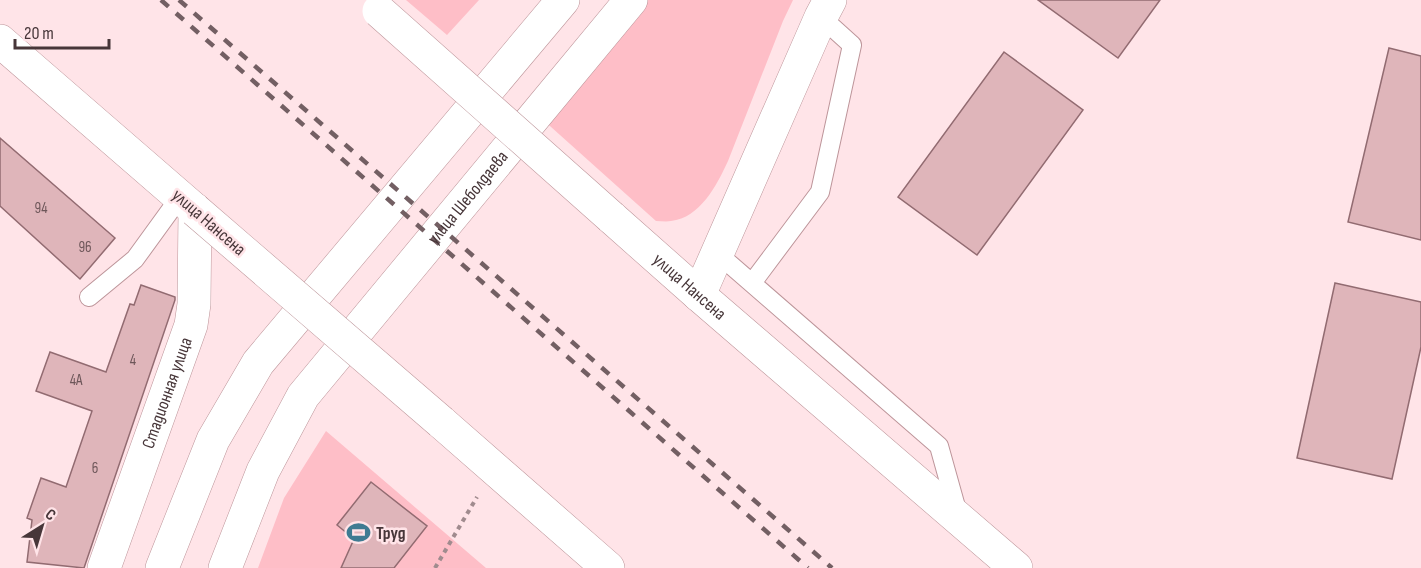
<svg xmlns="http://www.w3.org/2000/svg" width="1421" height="568" viewBox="0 0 1421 568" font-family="'Sofia Sans Condensed',sans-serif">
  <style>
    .green { fill: #febec7 }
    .building { fill: #dfb5ba; stroke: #926b71; stroke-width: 1.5 }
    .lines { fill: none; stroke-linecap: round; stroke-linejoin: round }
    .service-casing { stroke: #bd959a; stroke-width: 20 }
    .minor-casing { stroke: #bd959a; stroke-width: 34 }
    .secondary-casing { stroke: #bd959a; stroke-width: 34 }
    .primary-casing { stroke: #bd959a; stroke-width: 34 }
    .path { stroke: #a08b8e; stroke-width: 4; stroke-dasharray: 4.5 4.5; stroke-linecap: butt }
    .service { stroke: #fff; stroke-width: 18 }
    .minor { stroke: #fff; stroke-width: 33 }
    .secondary { stroke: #fff; stroke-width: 33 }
    .primary { stroke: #fff; stroke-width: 33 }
    .rail { stroke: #735f63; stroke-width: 4.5; stroke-dasharray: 10 10; stroke-linecap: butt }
    .secondary-bridge-casing { stroke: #bd959a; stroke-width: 34; stroke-linecap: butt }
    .primary-bridge-casing { stroke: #bd959a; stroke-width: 34; stroke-linecap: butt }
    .secondary-bridge { stroke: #fff; stroke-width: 33 }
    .primary-bridge { stroke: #fff; stroke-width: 33 }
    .labels { text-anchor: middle; stroke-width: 5; stroke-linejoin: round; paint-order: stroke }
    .number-label { font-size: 15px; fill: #6d5659 }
    .street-label { font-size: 18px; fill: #473639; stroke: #ffe4e8 }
    .poi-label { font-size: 18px; font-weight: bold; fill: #473639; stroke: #ffe4e8; text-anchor: start }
  </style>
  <rect width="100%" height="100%" fill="#ffe4e8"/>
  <path class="green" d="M406 0H479L447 35Z
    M643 0H793L783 21 728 161C717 185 700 218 671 221 666 222 661 221 656 221L541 118Z
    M326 431 486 568H258L284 498Z"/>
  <path class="building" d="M1038 0H1160L1118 58Z
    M1389 48 1421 56V240L1348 222Z
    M1004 52 1083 110 977 255 898 197Z
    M0 138 115 238 80 279 0 206Z
    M1335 283 1421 302V347L1392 479 1297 458Z
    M141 285 175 297V300L84 568 27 562 32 520 27 518 41 478 66 487 92 411 36 391 50 352 106 372 130 304 134 305Z
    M371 482 427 526 394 568H341L354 539 337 525Z"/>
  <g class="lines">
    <defs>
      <path id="service" d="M717 253 939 446 958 514
        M752 283 820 192 852 45 821 17
        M89 297 135 259 180 197"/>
      <g id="minor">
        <path id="s1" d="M104 568 191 325 194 304 195 210"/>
      </g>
      <path id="secondary" d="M0 41 195 210
        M441 422 608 568"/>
      <g id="primary">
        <path id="s2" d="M611 217 699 295 1016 568"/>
        <path d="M699 295 821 17 830 0"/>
        <path d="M162 568 213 440 258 363 563 0"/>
        <path id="s3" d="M225 568 263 471 303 396 631 0"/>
      </g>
    </defs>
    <use href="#service" class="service-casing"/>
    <use href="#minor" class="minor-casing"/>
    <use href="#secondary" class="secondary-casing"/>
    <use href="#primary" class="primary-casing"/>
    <path class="path" d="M435 568 477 497"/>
    <use href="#service" class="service"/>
    <use href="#minor" class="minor"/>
    <use href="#secondary" class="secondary"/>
    <use href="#primary" class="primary"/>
    <path class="rail" d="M161 0 808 568
      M179 0 832 568"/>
    <defs>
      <path id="secondary-bridge" d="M195 210 441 422"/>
      <path id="primary-bridge" d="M379 11 611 217"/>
    </defs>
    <use href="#secondary-bridge" class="secondary-bridge-casing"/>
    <use href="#primary-bridge" class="primary-bridge-casing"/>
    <use href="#secondary-bridge" class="secondary-bridge"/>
    <use href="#primary-bridge" class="primary-bridge"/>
  </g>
  <defs>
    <symbol id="stadium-bare" viewBox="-9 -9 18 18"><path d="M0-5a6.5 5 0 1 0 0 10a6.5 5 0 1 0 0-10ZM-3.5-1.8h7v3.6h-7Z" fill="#3f7b92" stroke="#ffe4e8" stroke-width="2.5" paint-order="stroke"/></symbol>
  </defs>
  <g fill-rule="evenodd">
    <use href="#stadium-bare" x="342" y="516" width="33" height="33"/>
  </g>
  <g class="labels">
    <g class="number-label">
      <text x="41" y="213">94</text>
      <text x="85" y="252">96</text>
      <text x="133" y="365">4</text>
      <text x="76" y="385">4А</text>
      <text x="95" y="473">6</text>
    </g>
    <g class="street-label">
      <text dy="6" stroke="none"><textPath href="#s3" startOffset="447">улица Шеболдаева</textPath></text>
      <text transform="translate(209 222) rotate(41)" y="6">улица Нансена</text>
      <text dy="6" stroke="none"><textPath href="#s2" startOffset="105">улица Нансена</textPath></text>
      <text dy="6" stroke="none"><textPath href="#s1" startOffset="186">Стадионная улица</textPath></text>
    </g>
    <g class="poi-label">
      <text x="376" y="539">Труд</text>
    </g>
  </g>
  <g transform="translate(42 526) rotate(37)" stroke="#ffe4e8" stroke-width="4.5" paint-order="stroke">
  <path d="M0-4.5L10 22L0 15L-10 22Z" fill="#473639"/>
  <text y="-9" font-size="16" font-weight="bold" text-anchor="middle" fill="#473639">С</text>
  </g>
  <path d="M15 39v9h94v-9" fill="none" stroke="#473639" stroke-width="3"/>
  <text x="24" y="39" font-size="18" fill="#473639" stroke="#ffe4e8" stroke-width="4.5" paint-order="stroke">20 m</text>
</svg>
